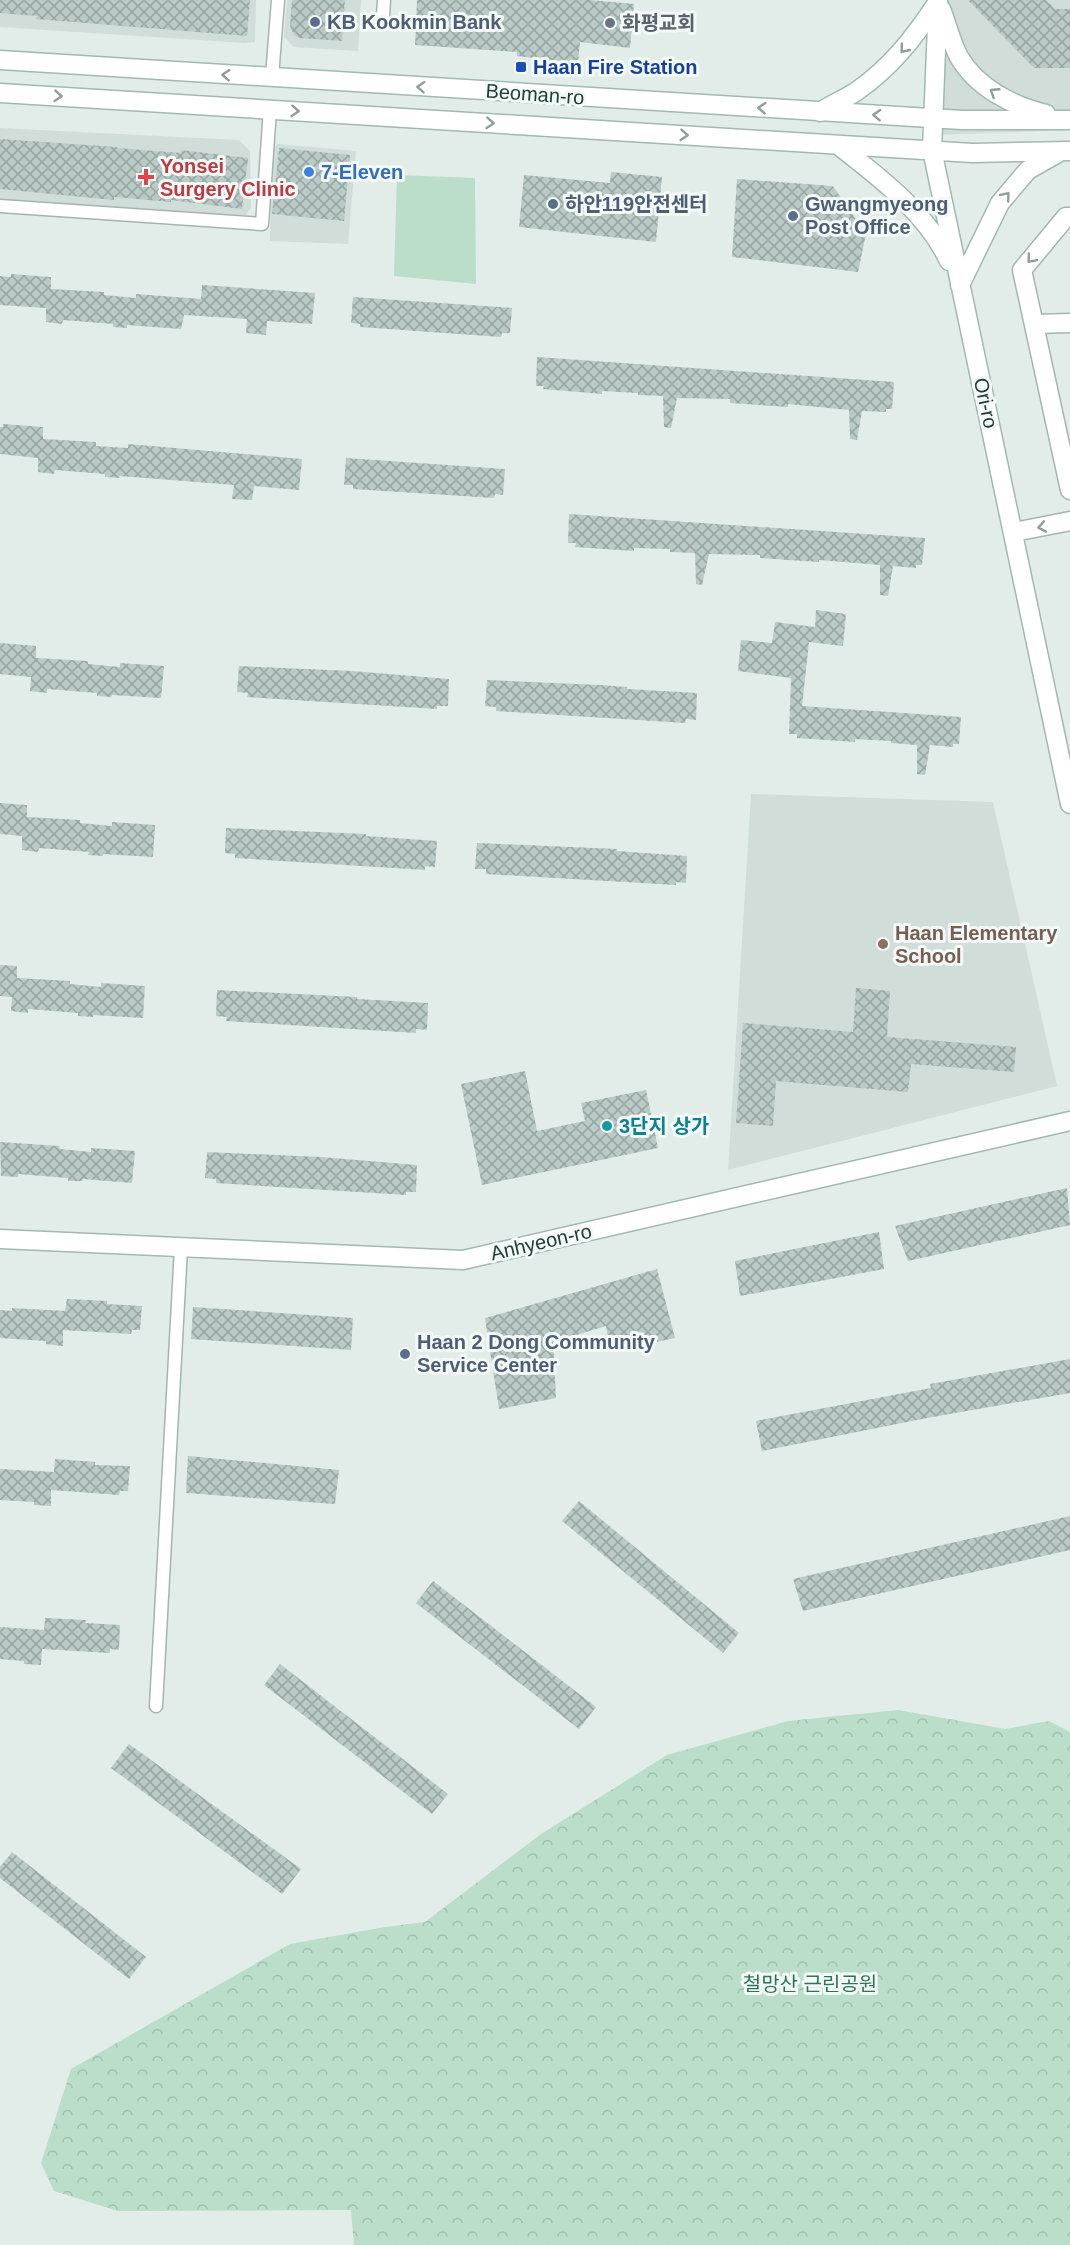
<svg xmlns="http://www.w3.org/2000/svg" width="1070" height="2245" viewBox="0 0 1070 2245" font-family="Arial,'Noto Sans KR',sans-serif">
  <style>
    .built { fill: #d0ddd8 }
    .grass { fill: #badec9 }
    .park { fill: url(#park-crowns) }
    .building { fill: url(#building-cross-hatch) }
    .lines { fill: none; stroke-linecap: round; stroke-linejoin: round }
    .lane-casing { stroke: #a4b5b1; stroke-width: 15 }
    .street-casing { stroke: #a4b5b1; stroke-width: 21 }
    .secondary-casing { stroke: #a0b9b3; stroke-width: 21 }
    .lane { stroke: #fff; stroke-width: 12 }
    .street { stroke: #fff; stroke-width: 18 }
    .secondary { stroke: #fff; stroke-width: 18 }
    .oneway { stroke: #909e9c }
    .service-dot { fill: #5c6f8a; stroke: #f3f9f7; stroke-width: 2 }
    .worship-dot { fill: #6b7280; stroke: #f3f9f7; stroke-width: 2 }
    .transit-dot { fill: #1a4fb4; stroke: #f3f9f7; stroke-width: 2 }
    .shop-dot { fill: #3f7fe0; stroke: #f3f9f7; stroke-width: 2 }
    .health-dot { fill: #e0444e; stroke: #f3f9f7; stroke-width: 2 }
    .education-dot { fill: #8d6e63; stroke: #f3f9f7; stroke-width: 2 }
    .culture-dot { fill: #0f9aa8; stroke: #f3f9f7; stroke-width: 2 }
    .labels { text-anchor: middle; stroke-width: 6; stroke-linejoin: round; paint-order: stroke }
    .service-label { font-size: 20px; font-weight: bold; fill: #4e5e75; stroke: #f3f9f7; text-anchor: start }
    .worship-label { font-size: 20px; font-weight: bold; fill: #5b616d; stroke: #f3f9f7; text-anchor: start }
    .transit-label { font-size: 20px; font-weight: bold; fill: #164399; stroke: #f3f9f7; text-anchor: start }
    .street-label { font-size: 20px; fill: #213e3a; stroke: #f3f9f7 }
    .health-label { font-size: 20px; font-weight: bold; fill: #be3a42; stroke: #f3f9f7; text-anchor: start }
    .shop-label { font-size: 20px; font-weight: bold; fill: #366cbe; stroke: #f3f9f7; text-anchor: start }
    .education-label { font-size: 20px; font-weight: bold; fill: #785e54; stroke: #f3f9f7; text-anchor: start }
    .culture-label { font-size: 20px; font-weight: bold; fill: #0d838f; stroke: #f3f9f7; text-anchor: start }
    .park-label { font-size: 20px; fill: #2a7652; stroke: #f3f9f7 }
  </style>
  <defs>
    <pattern id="park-crowns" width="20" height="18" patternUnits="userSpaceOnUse" patternTransform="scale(1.5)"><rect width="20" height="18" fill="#badec9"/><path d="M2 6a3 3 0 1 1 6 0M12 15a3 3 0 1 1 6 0" fill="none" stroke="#a0c0ad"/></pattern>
    <pattern id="building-cross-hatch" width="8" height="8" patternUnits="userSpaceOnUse" patternTransform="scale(1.5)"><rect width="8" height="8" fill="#bacac6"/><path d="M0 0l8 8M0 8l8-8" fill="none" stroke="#97a5a2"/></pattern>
  </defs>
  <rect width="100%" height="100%" fill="#e2ede9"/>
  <path class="built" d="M0 0H256L255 42 245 43 0 27Z
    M287 0H361L358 51 294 47 284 37Z
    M938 0H1070V130L932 135Z
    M0 128 239 140 250 151 251 208 244 217 0 200Z
    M278 144 356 151 348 244 270 241 272 150Z
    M751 794 993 802 1057 1086 728 1170Z"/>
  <path class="grass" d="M397 175 475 178 476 284 394 276Z"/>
  <path class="park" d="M898 1710 1005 1729 1049 1721 1070 1732V2245H354L351 2210 118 2211 54 2191 41 2163 71 2069 290 1944 385 1927 425 1922 541 1834 667 1755 788 1721Z"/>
  <path class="building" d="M0 0H250L247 36 36 19 37 16 0 13Z
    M292 0H345L342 41 300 38 294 35 290 26Z
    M417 0H590L634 4 630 48 580 42 578 63 517 56V52L415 45Z
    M968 0H1046L1055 9H1070V68H1034Z
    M0 139 117 147V148L181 153V150L248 158 242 209 171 200V202L114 197V200L0 189Z
    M279 148 350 155 344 221 272 214Z
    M611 172 662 177 656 242 519 227 524 175 610 183Z
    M737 179 833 186 866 234 858 272 732 257Z
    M11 274 51 277V289L104 292V295L136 298V294L201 299 202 285 315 293 312 324 267 321 266 335 246 333 247 319 184 315 181 329 127 325V328L113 327V324L63 320 62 324 46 322V308L0 305V276L11 277Z
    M353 297 512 308 510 333H502L501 337 360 327V324L351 323Z
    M537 357 894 382 892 409H886V412L862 411 857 440 850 439 849 410 788 404V407L730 403V399L677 398 671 428 664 427 663 396 638 395V393L602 391V394L543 389 544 386H536Z
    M3 424 43 427V439L96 442V446L128 448V444L302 459 299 490 254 486 252 500 232 499 234 485 120 476 119 478 105 477V474L55 470 54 474 38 472V458L0 454V427H3Z
    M346 458 505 469 503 495 495 494 494 498 353 489V485H344Z
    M569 514 925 538 922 565H916V568L893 566 888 596 880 595V565L819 560V562L760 558V555L709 554 702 585 696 584 695 553 670 552V549L634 548V551L575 547 576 543H568Z
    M816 610 846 614 843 646 809 642 802 706 961 717 959 744H953V747L930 745 925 775 917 774V745L891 743V741L855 739V742L797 738V734H789L791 678 738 671 741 640 772 643 775 622 815 627Z
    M0 643 36 646V658L88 661V664L120 667V663L164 666 161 698 112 695 111 697 97 696V693L47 689V693L30 691 31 677 0 674Z
    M239 666 352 671 449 679 448 706H437V709L247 697 248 693 237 692Z
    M487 680 600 685 627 687V689L697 693 696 720 686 719 685 723 496 711V707L485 706Z
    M0 803 27 805V817L80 820V823L112 826V822L155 825 153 857 103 854V856L88 855 89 852 39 848 38 852 22 850V836L0 834Z
    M226 828 366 834V836L437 841 435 867 425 866V870L235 858V854L225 853Z
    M477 843 617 849V851L687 856 686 883 676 882V885L486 874V869H475Z
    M0 965 17 966V978L70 981V984L101 987V983L145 986 143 1018 93 1015V1017L78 1016V1013L28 1009V1013L11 1011 12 997 0 996Z
    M856 988 890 991 887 1037 1016 1047 1014 1072 911 1064 908 1092 776 1081 773 1126 736 1123 743 1023 853 1032Z
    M217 990 357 997V999L428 1003 427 1030 416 1029V1033L226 1021 227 1017 216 1016Z
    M525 1071 537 1131 585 1121 581 1103 646 1090 658 1148 482 1185 461 1084Z
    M0 1142 59 1146 60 1149 91 1152V1148L135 1151 132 1183 83 1179 82 1181H68V1178L18 1174V1177L1 1176Z
    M207 1152 321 1157 417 1165 416 1192H406V1195L216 1183V1179L205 1178Z
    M1067 1188 1070 1225 908 1261 895 1226Z
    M879 1232 884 1269 740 1296 735 1261Z
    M657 1269 675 1338 610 1352 606 1326 553 1342 556 1398 499 1409 485 1318Z
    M67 1299 107 1301V1304L142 1306 140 1330H132L131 1334 63 1330V1346L46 1344V1341L0 1338V1310L12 1311V1308L65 1311Z
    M193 1307 353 1318 351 1350 191 1339Z
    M1070 1359V1393L927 1418 762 1451 756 1421 931 1388 930 1384Z
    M188 1456 339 1470 335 1504 186 1493Z
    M55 1459 95 1462V1465L130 1466 128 1491H120L119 1495 51 1490V1506L34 1505V1502L0 1500V1469L54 1472Z
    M579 1501 739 1633 723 1653 562 1521Z
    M1070 1516V1550L803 1611 793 1579Z
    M433 1581 596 1707 579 1729 416 1603Z
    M45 1618 86 1620 85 1623 120 1625 119 1650 110 1649V1653L42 1649 41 1665 24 1664V1661L0 1659V1627L44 1630Z
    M280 1664 448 1794 432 1814 264 1685Z
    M129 1744 301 1869 282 1894 111 1768Z
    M12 1852 146 1957 129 1979 0 1878V1867Z"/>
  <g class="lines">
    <defs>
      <path id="lane" d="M383 17 384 0
        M272 77 278 0
        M0 206 262 224 270 109
        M156 1706 181 1248"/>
      <path id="street" d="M1070 217H1066L1022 270 1070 490
        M1034 324 1070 323
        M1014 532 1070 521"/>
      <path id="secondary" d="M938 0 932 150 1070 804
        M941 9C947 24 951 42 959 57 977 88 1013 106 1046 114
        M0 60 962 120H1070
        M0 93 972 153 1070 151
        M820 112C832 104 845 99 857 91 891 67 914 38 937 3
        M838 145C879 177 927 213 949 261
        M960 285 1000 203 1028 170 1058 153
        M0 1239 463 1260 1070 1121"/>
    </defs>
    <use href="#lane" class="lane-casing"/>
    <use href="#street" class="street-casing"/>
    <use href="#secondary" class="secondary-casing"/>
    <use href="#lane" class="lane"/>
    <use href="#street" class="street"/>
    <use href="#secondary" class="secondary"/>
  </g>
  <defs><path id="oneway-chevron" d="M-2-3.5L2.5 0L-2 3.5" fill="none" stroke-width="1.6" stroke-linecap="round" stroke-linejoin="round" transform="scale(1.5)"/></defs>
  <g class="oneway">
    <use href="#oneway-chevron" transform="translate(904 49) rotate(129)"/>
    <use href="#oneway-chevron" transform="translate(226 75) rotate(-176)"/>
    <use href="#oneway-chevron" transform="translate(421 87) rotate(-176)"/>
    <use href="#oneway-chevron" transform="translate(994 92) rotate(-147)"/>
    <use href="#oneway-chevron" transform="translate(58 96) rotate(4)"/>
    <use href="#oneway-chevron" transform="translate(762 108) rotate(-176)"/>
    <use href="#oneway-chevron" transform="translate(295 111) rotate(4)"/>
    <use href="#oneway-chevron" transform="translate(877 115) rotate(-177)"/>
    <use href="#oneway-chevron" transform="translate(490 123) rotate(4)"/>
    <use href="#oneway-chevron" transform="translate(684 135) rotate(4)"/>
    <use href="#oneway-chevron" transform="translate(1006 196) rotate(-51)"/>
    <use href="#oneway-chevron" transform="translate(1031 259) rotate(130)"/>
    <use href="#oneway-chevron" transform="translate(1042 527) rotate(170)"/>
  </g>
  <g class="service-dot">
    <circle cx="315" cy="22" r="6"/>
    <circle cx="553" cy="204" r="6"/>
    <circle cx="793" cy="216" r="6"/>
    <circle cx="405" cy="1354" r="6"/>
  </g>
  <circle class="worship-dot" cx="610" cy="23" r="6"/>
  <rect class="transit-dot" x="515" y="61" width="12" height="12" rx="3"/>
  <circle class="shop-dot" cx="309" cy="172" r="6"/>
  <path class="health-dot" d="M143 168h6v6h6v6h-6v6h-6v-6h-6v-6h6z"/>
  <circle class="education-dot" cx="883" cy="944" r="6"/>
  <circle class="culture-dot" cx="607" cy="1126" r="6"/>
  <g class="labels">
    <g class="service-label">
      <text x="327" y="29">KB Kookmin Bank</text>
      <text x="565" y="211">하안119안전센터</text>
      <text x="805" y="211">Gwangmyeong<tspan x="805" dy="23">Post Office</tspan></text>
      <text x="417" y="1349">Haan 2 Dong Community<tspan x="417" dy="23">Service Center</tspan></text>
    </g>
    <g class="worship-label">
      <text x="622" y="30">화평교회</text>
    </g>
    <g class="transit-label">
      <text x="533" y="74">Haan Fire Station</text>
    </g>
    <g class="street-label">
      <text transform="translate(535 94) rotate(4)" y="7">Beoman-ro</text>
      <text transform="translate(986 403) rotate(78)" y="7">Ori-ro</text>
      <text transform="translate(541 1242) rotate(-13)" y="7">Anhyeon-ro</text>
    </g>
    <g class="health-label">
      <text x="160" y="173">Yonsei<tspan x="160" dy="23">Surgery Clinic</tspan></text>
    </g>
    <g class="shop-label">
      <text x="321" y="179">7-Eleven</text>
    </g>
    <g class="education-label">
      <text x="895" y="940">Haan Elementary<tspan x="895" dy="23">School</tspan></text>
    </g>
    <g class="culture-label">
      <text x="619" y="1133">3단지 상가</text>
    </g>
    <g class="park-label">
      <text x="810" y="1991">철망산 근린공원</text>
    </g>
  </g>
</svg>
